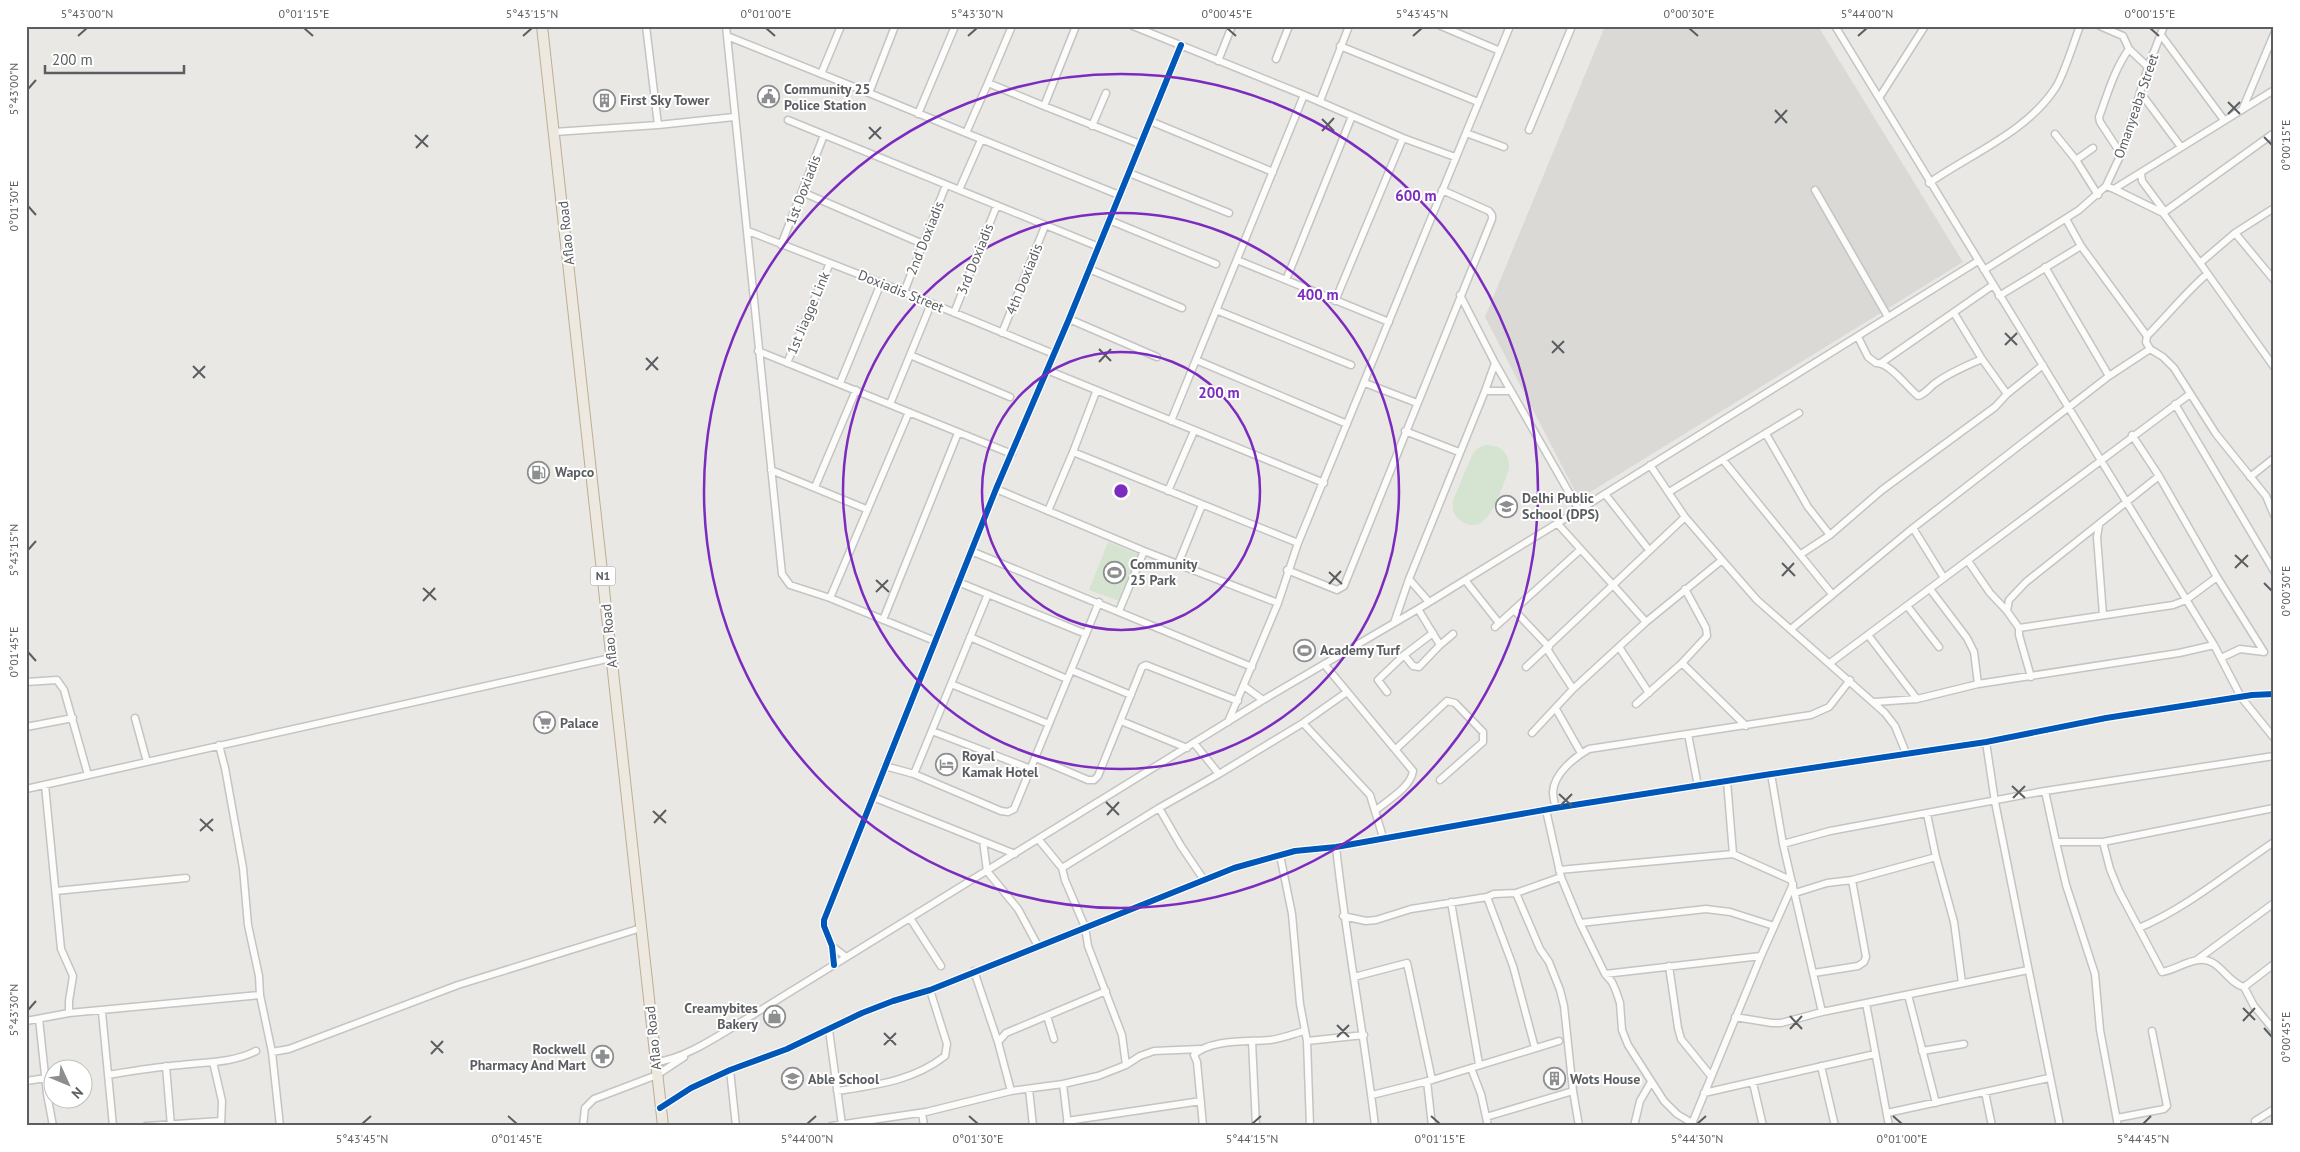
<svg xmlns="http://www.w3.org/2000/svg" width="2300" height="1152" viewBox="0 0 2300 1152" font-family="'PT Sans',sans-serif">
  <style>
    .industrial { fill: #dbd9d6 }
    .garden { fill: #d5e4d1 }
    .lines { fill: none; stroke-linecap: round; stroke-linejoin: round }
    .minor-casing { stroke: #c4c4c4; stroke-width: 9 }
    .highway-casing { stroke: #bdae95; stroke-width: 12 }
    .minor { stroke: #fcfcfb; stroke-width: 6 }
    .highway { stroke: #ede9e1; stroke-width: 10 }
    .cycleway-casing { stroke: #fff; stroke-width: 9 }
    .cycleway { stroke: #0057b8; stroke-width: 6 }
    .ticks { fill: none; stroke: #5b5e61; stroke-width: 2 }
    .ring { fill: none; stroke: #7b2cbf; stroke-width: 2.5 }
    .labels { text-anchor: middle; stroke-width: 4; stroke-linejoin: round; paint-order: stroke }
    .shield { fill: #fff; stroke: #8c8e90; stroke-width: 1 }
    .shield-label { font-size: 12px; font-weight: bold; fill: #5b5e61 }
    .poi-label { font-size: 14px; font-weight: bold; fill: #5b5e61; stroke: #fff; text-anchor: start }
    .street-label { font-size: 14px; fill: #5b5e61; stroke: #fff }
    .centre { fill: #7b2cbf; stroke: #fff; stroke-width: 2.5 }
    .ring-label { font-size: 15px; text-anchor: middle; font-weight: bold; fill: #7b2cbf; stroke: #fff; stroke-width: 4; stroke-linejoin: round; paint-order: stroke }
    .neatline { fill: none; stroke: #5b5e61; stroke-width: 2 }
    .ticks-label { font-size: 12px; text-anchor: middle; fill: #5b5e61 }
  </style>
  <rect width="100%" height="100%" fill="#eae8e4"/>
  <path class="industrial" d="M1605 26H1818L1963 262 1579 499 1485 317Z"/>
  <path class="garden" d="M1485 445C1501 445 1510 453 1509 469 1502 486 1489 541 1461 521 1453 516 1452 508 1453 500L1473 453 1478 448Z
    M1108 542 1138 554 1119 601 1089 590Z"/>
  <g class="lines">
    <defs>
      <path id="minor" d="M646 26 658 125
        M726 26 782 574 790 585 830 598 935 641
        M895 26 869 93 966 133 988 83
        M1012 26 988 83 1044 106 1076 26
        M1133 26 1304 95 1171 421
        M1441 26 1500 51
        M1835 26 2214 645 2241 697 2274 738
        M2100 26 2123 36 2129 49 2148 67
        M2161 35 2224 120
        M727 36 869 93
        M1340 46 1478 102
        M1276 59 1289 26
        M1218 61 1232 26
        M821 74 841 26
        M2140 92 2181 147
        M1304 95 1403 138 1455 157
        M1879 98 1925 26
        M1320 101 1349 26
        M1044 106 1140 144
        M2243 108 2274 34
        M918 114 955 26
        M788 120 1099 247
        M1150 121 1273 172
        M1092 126 1106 93
        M1529 130 1572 26
        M554 132 658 125 734 117
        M966 133 1119 195
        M2055 134 2076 160 2093 148
        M1504 147 1466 133 1510 26
        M2121 154 2100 122 2099 117C2108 93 2114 70 2129 49
        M2076 160 2098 195
        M1129 173 1229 213
        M2141 173 2142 181 2165 212
        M1929 183C1972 153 2027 132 2056 87 2065 72 2073 44 2080 26
        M2106 186 2114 189 2274 90
        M2114 189 2163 213 2274 133
        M959 190 981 140
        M1815 190 1888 317
        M802 192 923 244
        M2163 213 2200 263 2235 233 2274 208
        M2066 219 2081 246 2147 336 2146 342 2150 349 2163 357 2174 368 2216 434 2266 496 2274 515
        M1109 220 1216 264
        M748 231 904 292 1054 354
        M2235 233 2274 280
        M781 245 824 135
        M1237 260 1389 322
        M2200 263 2274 367
        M2045 267 2109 376
        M1089 269 1182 308
        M1984 270 2079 210 2106 186 2121 154 2148 67 2164 26
        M1286 280 1352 116
        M904 292 946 185
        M1460 295 1495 363 1579 510
        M1999 296 2081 246
        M1335 301 1403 138
        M1216 310 1351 365
        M954 313 997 205
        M1954 313 1982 359 2007 394
        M1069 319 1157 357
        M1002 333 1045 226
        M2147 336C2168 315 2185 293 2207 274
        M1858 337 1868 357 1876 363C1889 362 1908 388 1918 396 1926 394 1930 386 1937 382 1951 372 1966 366 1982 359
        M2150 349 2109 376 1913 528 1944 578 2190 394
        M758 351 1012 454
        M910 355 1010 397
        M1196 360 1347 424
        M787 363 830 263
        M1495 363 1485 391H1511
        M1881 363 1993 285
        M1047 370 1324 483
        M840 383 881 283
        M1365 383 1417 403
        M890 404 931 304
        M2175 404 2274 571
        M1405 431 1459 452
        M1766 434 1808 507 1830 535
        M2132 435 2159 476 2217 577 2264 652
        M1073 452 1096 392
        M1723 460 1832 594
        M771 470 866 509
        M2250 477 2274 458
        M815 487 856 390
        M996 489 1144 551 1278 603
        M1168 491 1194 431
        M1669 492 1799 413
        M1605 494 1649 550
        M1048 511 1073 452 1298 543
        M2099 525 2097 537 2103 615
        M971 551 1252 667
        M1801 554 1830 535 1882 490 1995 407 2007 394 2043 365
        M1722 560 1757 600 1885 713 1895 726 1906 753
        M1968 561 1990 593 2007 611
        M1178 564 1202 505
        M1287 570 1337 590 1344 586 1492 219V215L1489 211 1442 190
        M1409 579 1429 602
        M1465 580 1499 623
        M958 582 1086 634
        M1930 589 1967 638 1974 652 1978 684
        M830 598 909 412
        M1908 607 1939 647
        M1514 610 1549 647
        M1119 611 1144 551
        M883 620 958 433
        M1646 622 1613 585 1685 517 1650 465
        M1394 623 1409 579 1485 391
        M1495 627 1580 550
        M2019 628 2173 605 2186 600 2217 577
        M1791 629 1913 528
        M1868 635 1917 699
        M970 637 1067 679
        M1440 645 1453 634
        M1619 647 1649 693
        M1547 649 1573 689
        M1404 655 1433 633
        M2221 658 2240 649 2264 652
        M1682 663 1746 726
        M1830 663 1944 578
        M1324 664 1413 771C1411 787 1388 800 1376 810
        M1526 667 1613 585 1557 523
        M1071 670 1131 695
        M2031 677 2019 635V628L2007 611 2009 600 2026 582 2159 476
        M26 682 57 680 64 690 88 775
        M951 684 1049 724
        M1244 686 1263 700
        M1387 692 1378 680 1404 655 1413 666 1419 667 1440 645 1418 609
        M1875 702 1917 699 1978 684 2179 653 2214 645
        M1636 704 1682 663 1707 636 1706 628 1685 589
        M1556 709 1581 753
        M135 718 147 762
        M1121 721 1187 748
        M1228 722 1278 603 1298 543 1466 133
        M1303 723 1370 795 1383 837
        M26 727 73 718
        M932 731 1031 769
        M1532 733 1573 689 1646 622 1722 560 1685 517
        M1688 734 1698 786
        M1986 742 1995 802 2060 1126
        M219 745 225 768 243 868 248 925 259 976 260 995
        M1396 749 1447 701 1455 703 1483 732V742L1440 780
        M1036 758 1088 780H1094L1098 776 1142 667 1146 665 1238 701
        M885 766 914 774 1001 811 1008 812 1014 809 1099 602
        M914 774 988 594
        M1219 774 1303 723 1347 692
        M1771 774 1783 844 1822 1012
        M1727 781 1733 854
        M45 785 61 949 73 976 69 1001V1013
        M26 789 611 658
        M2045 791 2056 842H2103L2274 808
        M873 797 1015 854
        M1159 808 1181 846 1204 880
        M1555 808C1555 803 1553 797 1553 792 1554 773 1575 757 1589 749L1811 715 1829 707 1850 680
        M1546 810 1561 877 1580 923 1605 974 1612 982 1616 991 1620 1003 1622 1030 1628 1045 1664 1101 1677 1114 1692 1123
        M1927 814 1936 857 1954 922 1962 983
        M1039 840 1062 868 1065 880 1085 927 1088 946 1122 1035 1126 1065
        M983 841 987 871 1018 909 1038 946
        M2056 842 2066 885 2095 974 2100 1030 2118 1126
        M2103 842 2110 869 2119 891 2162 972C2175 970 2186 961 2199 960 2219 957 2227 983 2244 987
        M1783 844 1830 831 2045 791 2274 756
        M1336 847C1346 940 1364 1032 1375 1126
        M1280 855 1292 914 1300 1004 1307 1041 1310 1126
        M1062 868 1159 808 1219 774 1194 743
        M1559 870 1733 854 1791 880
        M56 891 186 878
        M1516 893 1540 949 1549 962 1560 990 1564 1006 1573 1091 1579 1126
        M1795 893 1827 883 1852 880 1936 857
        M1487 897 1513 966 1535 1048
        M1451 902 1479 1064
        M1343 916 1366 921 1376 920 1411 909 1487 897 1494 894 1516 893 1561 877
        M910 918 941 966
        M1580 923 1706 909 1730 912 1774 926
        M2139 928C2188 907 2229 872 2274 842
        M832 946 846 957
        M2198 959 2274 903
        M834 965 832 946 824 926V920L996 489 1069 319 1181 45
        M1669 966 1678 1028 1681 1039 1711 1076
        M974 971 998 1042 1011 1091
        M1814 973 1858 966 1864 962 1866 957 1852 880
        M1605 974 1761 956 1793 884
        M1354 977 1407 963 1432 1080
        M2244 987 2254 1006 2274 1030
        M2244 987 2274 964
        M1908 995 1936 1103
        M1866 1003 1889 1126
        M102 1012 113 1126
        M1047 1016 1054 1039
        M1735 1017 1772 1023H1781L1822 1012 2028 970
        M39 1019 47 1094 53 1126
        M26 1021 69 1013 260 995 272 1052 280 1126
        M829 1030 842 1125
        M1252 1041 1256 1126
        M1307 1041 1364 1035
        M998 1042 1006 1033 1106 991
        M1922 1051 1964 1044
        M272 1052 289 1049 458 985 641 928
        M213 1062 222 1101 221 1126
        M655 1062C685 1060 725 1031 751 1016L1263 700 1418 609 1579 510 1978 261
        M166 1066 171 1126
        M1821 1066 1835 1126
        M1471 1068 1481 1094 1488 1126
        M730 1070 736 1126
        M108 1075C132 1071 156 1067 181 1065 206 1062 233 1063 256 1051
        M26 1081 46 1078
        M1427 1081 1432 1126
        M1753 1083 1763 1126
        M1063 1084 1068 1126
        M1029 1089 1033 1126
        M837 1091C876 1085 913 1081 945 1056L947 1044 930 990
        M1985 1092 1992 1126
        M1704 1093 1875 1054
        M1372 1095 1432 1080 1559 1041
        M660 1108 691 1088 730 1070 787 1049 862 1013 893 1001 930 990 1234 868 1295 851 1336 847 1555 808 1771 774 1986 742 2106 718 2252 695 2274 694
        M922 1113 924 1126
        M1887 1113 2049 1078
        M1486 1117 1573 1091
        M2117 1118 2164 1109 2167 1106 2152 1031
        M1067 1121 1201 1101
        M146 1126 221 1121
        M583 1126 585 1108 594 1099 657 1075 684 1057
        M831 1126 926 1112 1011 1091 1063 1084 1098 1076 1126 1065 1140 1056 1154 1051 1200 1049
        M1203 1126 1197 1062 1194 1055C1210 1039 1248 1042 1270 1040 1281 1039 1293 1034 1304 1031
        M1634 1126 1640 1101 1651 1082
        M1691 1126 1761 956
        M2256 1126 2255 1121 2274 1109"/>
      <path id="highway" d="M542 26 663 1126"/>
    </defs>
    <use href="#minor" class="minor-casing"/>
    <use href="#highway" class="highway-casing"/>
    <use href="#minor" class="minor"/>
    <use href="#highway" class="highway"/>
    <defs>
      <path id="cycleway" d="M834 965 832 946 824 926V920L996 489 1069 319 1181 45
        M660 1108 691 1088 730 1070 787 1049 862 1013 893 1001 930 990 1234 868 1295 851 1336 847 1555 808 1771 774 1986 742 2106 718 2252 695 2274 694"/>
    </defs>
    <use href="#cycleway" class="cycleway-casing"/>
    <use href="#cycleway" class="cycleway"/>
  </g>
  <path class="ticks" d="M304 28 313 36M766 28 775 36M1227 28 1236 36M1689 28 1698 36M2150 28 2159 36M78 36 87 28M523 36 532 28M968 36 977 28M1413 36 1422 28M1858 36 1867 28M28 89 36 80M2228 102 2240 114M1775 110 1787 123M2228 114 2240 102M1322 119 1334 131M1775 123 1787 110M869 127 881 139M1322 131 1334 118M415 135 428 147M2264 137 2272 145M869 139 881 127M416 148 428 135M28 206 36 215M2005 333 2017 345M1552 341 1564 353M2005 345 2017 333M1099 349 1111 361M1552 353 1564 341M646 358 658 370M1099 362 1111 349M193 366 205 378M646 370 658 357M193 378 205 366M28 550 36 541M2235 555 2248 567M1782 563 1795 576M2235 568 2248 555M1329 572 1342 584M1782 576 1794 563M876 580 889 592M2264 583 2272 591M1329 584 1341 571M423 588 436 600M876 592 888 580M423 601 435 588M28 652 36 661M2012 786 2025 798M1559 794 1572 806M2013 798 2025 786M1106 802 1119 815M1560 806 1572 794M653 811 666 823M1107 815 1119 802M200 819 213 831M654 823 666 810M200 831 213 819M2243 1008 2255 1020M28 1010 36 1001M1790 1016 1802 1029M2243 1021 2255 1008M1337 1025 1349 1037M2264 1028 2272 1037M1790 1029 1802 1016M884 1033 896 1045M1337 1037 1349 1025M431 1041 443 1053M884 1045 896 1033M431 1054 443 1041M508 1116 517 1124M969 1116 978 1124M1431 1116 1440 1124M1893 1116 1902 1124M362 1124 371 1116M807 1124 816 1116M1252 1124 1261 1116M1697 1124 1706 1116M2143 1124 2151 1116"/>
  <g class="ring">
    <circle cx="1121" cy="491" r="139"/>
    <circle cx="1121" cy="491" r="278"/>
    <circle cx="1121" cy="491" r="417"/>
  </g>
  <defs>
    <symbol id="civic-ring" viewBox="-11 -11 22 22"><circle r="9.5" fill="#fff" stroke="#8d8e8f" stroke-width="1.5"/><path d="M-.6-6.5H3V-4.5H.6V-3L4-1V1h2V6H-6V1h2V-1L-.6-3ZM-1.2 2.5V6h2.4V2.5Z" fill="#8d8e8f"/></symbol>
    <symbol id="building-ring" viewBox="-11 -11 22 22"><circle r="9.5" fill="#fff" stroke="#8d8e8f" stroke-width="1.5"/><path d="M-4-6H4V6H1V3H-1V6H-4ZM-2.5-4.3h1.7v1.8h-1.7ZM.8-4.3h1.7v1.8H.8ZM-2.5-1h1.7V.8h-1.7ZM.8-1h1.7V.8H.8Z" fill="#8d8e8f"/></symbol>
    <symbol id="fuel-ring" viewBox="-11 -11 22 22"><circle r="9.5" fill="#fff" stroke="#8d8e8f" stroke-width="1.5"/><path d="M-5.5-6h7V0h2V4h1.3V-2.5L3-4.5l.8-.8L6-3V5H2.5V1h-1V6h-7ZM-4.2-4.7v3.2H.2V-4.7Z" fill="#8d8e8f"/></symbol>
    <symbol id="school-ring" viewBox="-11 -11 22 22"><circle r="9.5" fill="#fff" stroke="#8d8e8f" stroke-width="1.5"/><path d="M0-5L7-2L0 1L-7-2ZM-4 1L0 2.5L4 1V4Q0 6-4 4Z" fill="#8d8e8f"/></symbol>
    <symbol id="stadium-ring" viewBox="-11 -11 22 22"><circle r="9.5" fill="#fff" stroke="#8d8e8f" stroke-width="1.5"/><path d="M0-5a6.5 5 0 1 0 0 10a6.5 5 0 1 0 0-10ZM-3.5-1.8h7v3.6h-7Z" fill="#8d8e8f"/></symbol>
    <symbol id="supermarket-ring" viewBox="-11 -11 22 22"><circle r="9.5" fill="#fff" stroke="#8d8e8f" stroke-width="1.5"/><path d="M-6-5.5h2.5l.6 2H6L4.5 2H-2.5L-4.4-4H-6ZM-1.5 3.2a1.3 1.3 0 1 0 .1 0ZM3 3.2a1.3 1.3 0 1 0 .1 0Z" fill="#8d8e8f"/></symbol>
    <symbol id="hotel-ring" viewBox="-11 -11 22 22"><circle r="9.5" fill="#fff" stroke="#8d8e8f" stroke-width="1.5"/><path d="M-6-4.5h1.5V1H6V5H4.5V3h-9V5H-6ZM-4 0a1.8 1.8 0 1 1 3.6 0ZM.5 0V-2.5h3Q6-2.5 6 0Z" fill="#8d8e8f"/></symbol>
    <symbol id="shop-ring" viewBox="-11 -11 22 22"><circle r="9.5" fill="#fff" stroke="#8d8e8f" stroke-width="1.5"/><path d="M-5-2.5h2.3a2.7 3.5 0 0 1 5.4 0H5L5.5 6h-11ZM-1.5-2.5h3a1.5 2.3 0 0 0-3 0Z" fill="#8d8e8f"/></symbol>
    <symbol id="pharmacy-ring" viewBox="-11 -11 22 22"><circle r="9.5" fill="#fff" stroke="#8d8e8f" stroke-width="1.5"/><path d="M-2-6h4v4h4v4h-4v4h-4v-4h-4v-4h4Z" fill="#8d8e8f"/></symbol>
  </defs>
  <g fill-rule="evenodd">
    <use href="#civic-ring" x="756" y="84" width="25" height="25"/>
    <use href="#building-ring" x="592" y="88" width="25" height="25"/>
    <use href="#fuel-ring" x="526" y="460" width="25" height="25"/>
    <use href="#school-ring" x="1494" y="494" width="25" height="25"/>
    <use href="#stadium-ring" x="1102" y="560" width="25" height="25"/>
    <use href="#stadium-ring" x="1292" y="638" width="25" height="25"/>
    <use href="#supermarket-ring" x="532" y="710" width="25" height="25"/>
    <use href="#hotel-ring" x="934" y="752" width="25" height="25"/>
    <use href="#shop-ring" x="762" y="1004" width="25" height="25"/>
    <use href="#pharmacy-ring" x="590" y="1044" width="25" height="25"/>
    <use href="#school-ring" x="780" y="1066" width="25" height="25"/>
    <use href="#building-ring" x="1542" y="1066" width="25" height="25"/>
  </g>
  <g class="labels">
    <rect class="shield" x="590.5" y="566.5" width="25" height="19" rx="4"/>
    <g class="shield-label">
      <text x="603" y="580">N1</text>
    </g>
    <g class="poi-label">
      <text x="784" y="94">Community 25<tspan x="784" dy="16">Police Station</tspan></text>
      <text x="620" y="105">First Sky Tower</text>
      <text x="555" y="477">Wapco</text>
      <text x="1522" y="503">Delhi Public<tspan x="1522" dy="16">School (DPS)</tspan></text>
      <text x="1130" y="569">Community<tspan x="1130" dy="16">25 Park</tspan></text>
      <text x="1320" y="655">Academy Turf</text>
      <text x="560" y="728">Palace</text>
      <text x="962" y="761">Royal<tspan x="962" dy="16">Kamak Hotel</tspan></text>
      <text x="758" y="1013" text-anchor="end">Creamybites<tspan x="758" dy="16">Bakery</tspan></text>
      <text x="586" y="1054" text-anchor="end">Rockwell<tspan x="586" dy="16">Pharmacy And Mart</tspan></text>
      <text x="808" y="1084">Able School</text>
      <text x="1570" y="1084">Wots House</text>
    </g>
    <g class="street-label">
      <text transform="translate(2136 106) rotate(-71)" y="5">Omanyeaba Street</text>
      <text transform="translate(803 190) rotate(-69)" y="5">1st Doxiadis</text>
      <text transform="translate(566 233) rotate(-96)" y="5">Aflao Road</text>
      <text transform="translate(925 238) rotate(-68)" y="5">2nd Doxiadis</text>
      <text transform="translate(975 259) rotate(-68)" y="5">3rd Doxiadis</text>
      <text transform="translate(1024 279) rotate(-68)" y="5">4th Doxiadis</text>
      <text transform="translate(901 291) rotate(22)" y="5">Doxiadis Street</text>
      <text transform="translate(808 313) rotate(-67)" y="5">1st Jiagge Link</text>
      <text transform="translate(609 636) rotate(-96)" y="5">Aflao Road</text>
      <text transform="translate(653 1038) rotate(-96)" y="5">Aflao Road</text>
    </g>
  </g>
  <circle cx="1121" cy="491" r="8" class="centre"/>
  <g class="ring-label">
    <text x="1416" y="201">600 m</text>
    <text x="1318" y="300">400 m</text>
    <text x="1219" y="398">200 m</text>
  </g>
  <rect width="2300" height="1152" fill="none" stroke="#ffffff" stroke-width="55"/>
  <g transform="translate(68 1084) rotate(134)"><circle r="24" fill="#ffffff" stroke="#bdbfc0"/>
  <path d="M0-4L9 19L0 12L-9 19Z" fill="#8d8e8f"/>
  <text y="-8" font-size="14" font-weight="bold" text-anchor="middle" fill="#5b5e61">N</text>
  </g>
  <path d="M45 65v8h139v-8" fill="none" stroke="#5b5e61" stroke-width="2.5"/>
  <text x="52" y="65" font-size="15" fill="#5b5e61" stroke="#ffffff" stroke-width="4" paint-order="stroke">200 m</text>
  <rect x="28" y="28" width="2244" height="1096" class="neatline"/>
  <g class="ticks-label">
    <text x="87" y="18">5°43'00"N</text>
    <text x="304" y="18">0°01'15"E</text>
    <text x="532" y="18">5°43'15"N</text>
    <text x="766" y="18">0°01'00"E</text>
    <text x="977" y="18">5°43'30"N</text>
    <text x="1227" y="18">0°00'45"E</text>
    <text x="1422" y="18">5°43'45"N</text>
    <text x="1689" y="18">0°00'30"E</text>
    <text x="1867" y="18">5°44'00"N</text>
    <text x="2150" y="18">0°00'15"E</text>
    <text transform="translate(14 89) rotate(-90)" y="4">5°43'00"N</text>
    <text transform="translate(2286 145) rotate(-90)" y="4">0°00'15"E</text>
    <text transform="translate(14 206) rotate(-90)" y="4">0°01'30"E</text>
    <text transform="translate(14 550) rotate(-90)" y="4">5°43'15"N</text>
    <text transform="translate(2286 591) rotate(-90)" y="4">0°00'30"E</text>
    <text transform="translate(14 652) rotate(-90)" y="4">0°01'45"E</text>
    <text transform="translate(14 1010) rotate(-90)" y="4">5°43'30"N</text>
    <text transform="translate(2286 1037) rotate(-90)" y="4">0°00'45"E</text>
    <text x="362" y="1143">5°43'45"N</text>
    <text x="517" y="1143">0°01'45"E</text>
    <text x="807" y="1143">5°44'00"N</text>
    <text x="978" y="1143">0°01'30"E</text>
    <text x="1252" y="1143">5°44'15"N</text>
    <text x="1440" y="1143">0°01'15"E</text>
    <text x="1697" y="1143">5°44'30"N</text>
    <text x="1902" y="1143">0°01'00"E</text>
    <text x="2143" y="1143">5°44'45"N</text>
  </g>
</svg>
